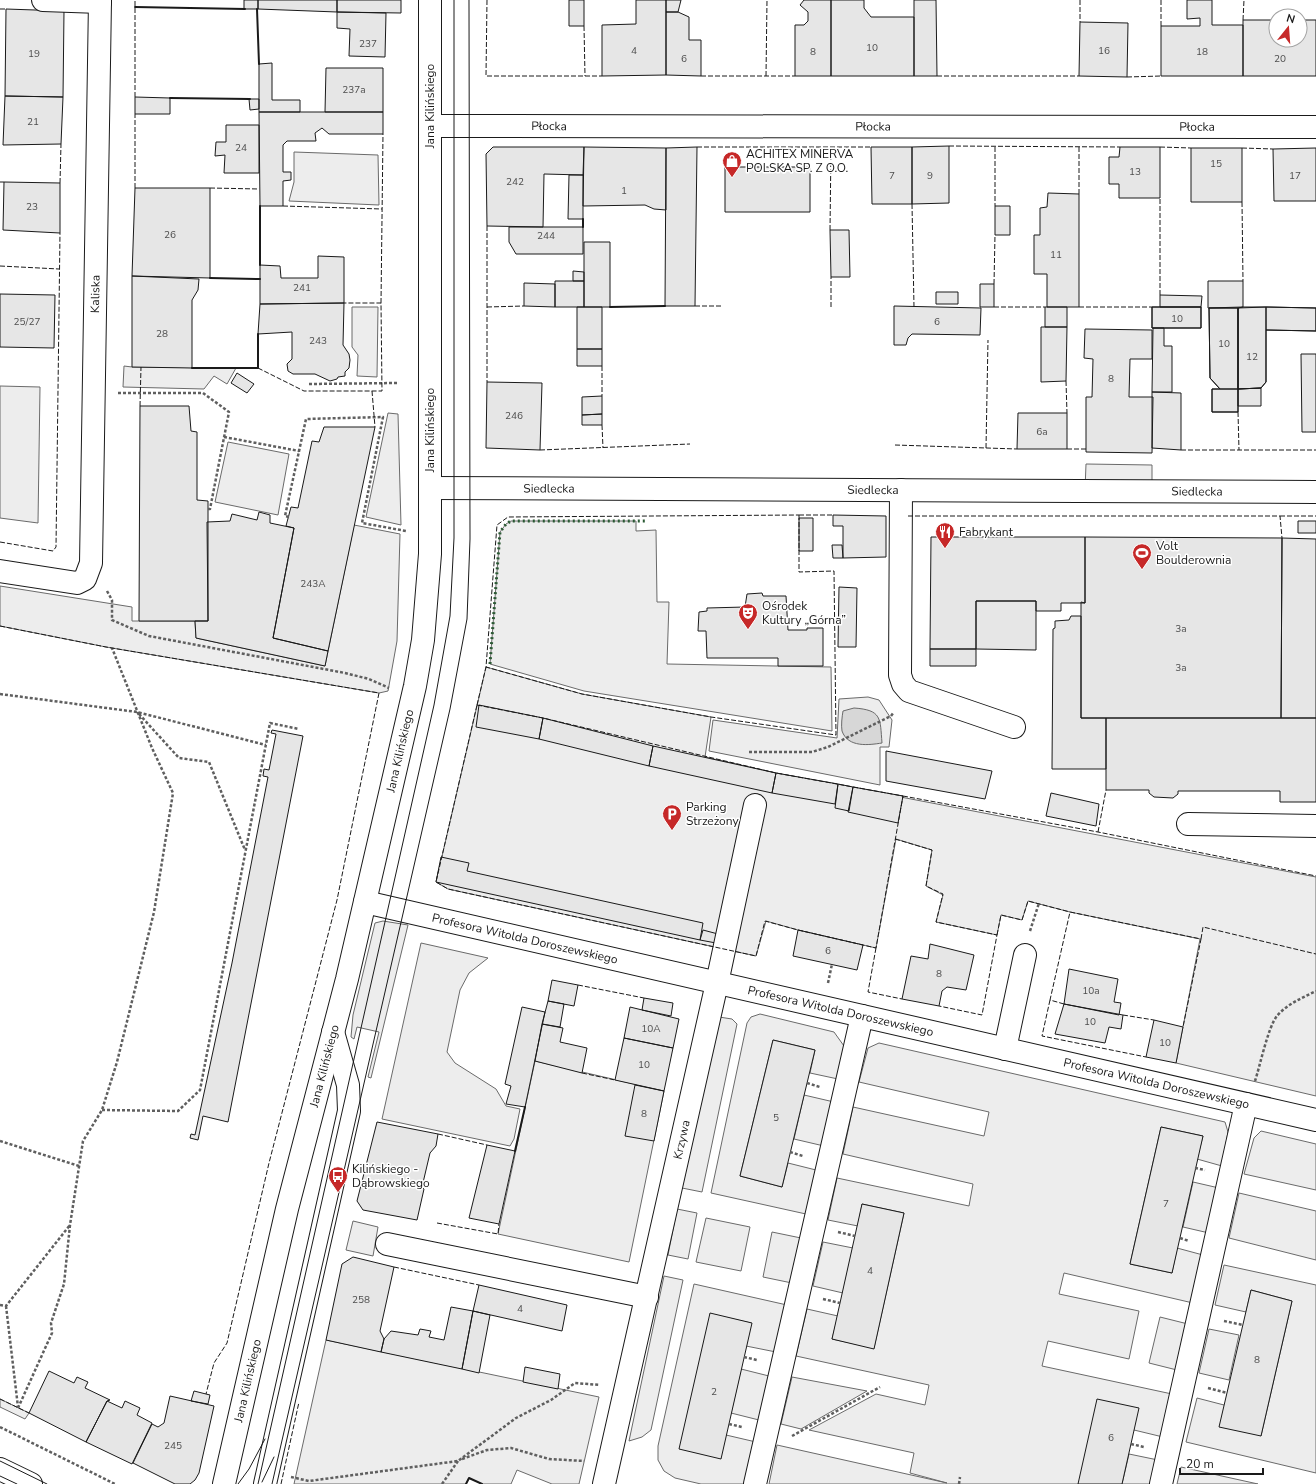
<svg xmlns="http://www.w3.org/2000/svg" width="1316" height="1484" viewBox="0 0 1316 1484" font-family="'Nunito Sans',sans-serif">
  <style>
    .built { fill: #ededed; stroke: #6a6a6a }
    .water { fill: #d7d7d7; stroke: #6a6a6a }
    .building { fill: #e6e6e6; stroke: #1a1a1a }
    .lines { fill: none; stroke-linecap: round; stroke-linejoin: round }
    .minor-casing { stroke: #1a1a1a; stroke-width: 24 }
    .path { stroke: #5f5f5f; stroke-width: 2.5; stroke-dasharray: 3 2; stroke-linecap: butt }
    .minor { stroke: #fff; stroke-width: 22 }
    .tram { stroke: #1a1a1a; stroke-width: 1 }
    .hedge { stroke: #2b5a34; stroke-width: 3; stroke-dasharray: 2 3; stroke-linecap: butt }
    .fence { stroke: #1a1a1a; stroke-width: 1; stroke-dasharray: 5 2; stroke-linecap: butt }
    .wall { stroke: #1a1a1a; stroke-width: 2 }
    .labels { text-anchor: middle; stroke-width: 3; stroke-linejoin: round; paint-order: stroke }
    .number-label { font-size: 10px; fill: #4d4d4d }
    .street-label { font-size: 12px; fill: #1a1a1a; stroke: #fff }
    .poi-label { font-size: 12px; fill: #1a1a1a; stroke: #fff; text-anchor: start }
  </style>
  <rect width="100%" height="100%" fill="#fff"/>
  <path class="built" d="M294 152 378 155 379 205 289 201 294 182Z
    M352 307H378L377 377 357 376 358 355 352 347Z
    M124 366 132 367 236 368 227 384 214 376 204 389 123 387Z
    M0 386 40 387 38 523 0 518Z
    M388 413 398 414 401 525 366 517Z
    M228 442 289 454 278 515 215 502Z
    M1086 464 1152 465V490H1085Z
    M511 521H636V531L656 530 657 602H669L667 664 831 667 832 731 584 691 490 664 500 532 506 524Z
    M354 525 400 534 397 641 388 691 379 693 106 647 0 626V586L132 607V621H195L196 638 325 666Z
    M486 667 582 694 711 717 705 757 776 773 1316 877V1096L1176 1063 1200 939 1070 912 1028 901 1022 920 1001 915 997 935 936 922 943 895 926 886 932 850 896 839 876 948 798 930 766 921 756 956 448 889 436 882Z
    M868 697 879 700 892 720 889 747H880V785L709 751 713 720 837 738 839 699Z
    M383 921 408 925 371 1078 368 1077 379 1032 357 1027 354 1039 351 1037 353 1015 375 923Z
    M421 943 488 958 469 973 460 990 447 1052 455 1063 496 1089 506 1106 520 1109 514 1139 510 1146 382 1119Z
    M760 1014 834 1032 844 1046 838 1079 810 1073 815 1050 773 1040 740 1176 782 1187 788 1163 816 1170 806 1214 711 1193 747 1023 751 1017Z
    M719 1017 732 1019 737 1024 702 1192 682 1188Z
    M879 1043 1225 1122 1228 1132 1222 1166 1197 1159 1203 1136 1161 1127 1130 1264 1172 1273 1177 1248 1203 1255 1193 1303 1064 1273 1059 1294 1139 1311 1129 1359 1048 1341 1042 1366 1172 1394 1163 1437 1134 1430 1078 1484H769L777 1445 947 1483 910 1473 914 1453 809 1430 876 1394 925 1405 929 1385 796 1356 807 1309 838 1316 832 1339 874 1348 904 1213 862 1204 858 1226 828 1220 837 1178 969 1206 973 1184 843 1154 853 1107 984 1136 989 1112 859 1082 868 1048Z
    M535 1061 664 1091 629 1262 498 1234Z
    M804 1095 834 1102 824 1146 794 1139Z
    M1261 1131 1316 1144V1190L1244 1174 1254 1138Z
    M1193 1182 1219 1188 1209 1233 1183 1227Z
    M1239 1193 1316 1211V1260L1229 1238Z
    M677 1209 697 1213 688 1259 668 1255Z
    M706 1218 750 1227 741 1271 696 1262Z
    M353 1221 378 1227 373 1256 346 1250Z
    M772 1232 801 1238 792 1283 763 1277Z
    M823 1242 853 1248 843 1293 813 1286Z
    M1224 1265 1316 1285V1473L1186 1442 1197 1398 1224 1405 1261 1436 1292 1301 1251 1290 1246 1312 1215 1305Z
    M664 1276 683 1280 651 1430 642 1437 629 1441Z
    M694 1284 787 1305 776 1352 746 1346 751 1323 710 1314 726 1435 756 1442 746 1484H701L675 1478 664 1471 658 1460V1446Z
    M1160 1317 1188 1324 1177 1370 1149 1363Z
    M1209 1329 1239 1335 1229 1380 1199 1373Z
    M326 1340 599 1397 579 1484H552L517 1470 511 1484H482L469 1478 466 1484H294Z
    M741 1369 773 1377 763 1421 731 1413Z
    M792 1377 867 1391 801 1429 781 1424Z
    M0 1399 29 1413 25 1419 0 1407Z
    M1129 1454 1158 1460 1153 1484H1122Z
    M1181 1467 1258 1484H1177Z"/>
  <path class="water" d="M854 708C882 710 880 718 882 743 869 745 848 748 842 731 841 725 842 717 843 711Z"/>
  <path class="building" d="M244 0H258V9H244Z
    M258 0H337V12L258 9Z
    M337 0H401V13L337 12Z
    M569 0H584V26H569Z
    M636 0H666V75L602 76V25L636 24Z
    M666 0H681L678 12H666Z
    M804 0H831V76H795V25H804L808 21V12L800 5Z
    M831 0H864V8L871 17H914V76H831Z
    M914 0H936L937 76H914Z
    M1187 0H1212V25H1243V76H1161V26H1200V18L1187 19Z
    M6 9 64 11 63 97 5 96Z
    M337 12 386 13 385 57 349 56 350 29 337 28Z
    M666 12H678L689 17V40H701V76L666 75Z
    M1243 20H1276V40H1300V20H1316V76H1243Z
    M1080 22 1128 23 1127 77 1079 76Z
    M272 63V100H300V112H259V64Z
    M326 68H383V112H325Z
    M5 96 63 97 61 144 3 145Z
    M135 97 170 98V114H135Z
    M249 99H259V109L250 110Z
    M259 112H383V134H329L322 128 315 133 316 141H287L283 145V172H291V180L283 181V206H260Z
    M226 125H259V173H224L225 155 215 156 216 142H226Z
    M949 146V203L912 204V147Z
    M493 147H584L583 175 544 174 543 227 487 226 486 154Z
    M584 147 666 148V210L654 209 645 205 583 206Z
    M697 147 695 306H665L666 148Z
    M871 147H912V204H872Z
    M1120 147H1160V198H1119V184H1109V157H1119Z
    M1191 148H1242V202H1191Z
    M1316 148V201H1274L1273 149Z
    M725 167H810V212H725Z
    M569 175H583V219H568Z
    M4 182 60 183V233L3 230Z
    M135 188H210V278L132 276Z
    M1048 193 1079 194V307H1047V274H1034V235H1040V208L1047 207Z
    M995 206H1010V235H995Z
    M509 227H583V254H516L509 242Z
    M830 230H849L850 277H831Z
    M584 242H610V307H584Z
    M318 256 344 257V303L260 304V265L280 266 281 278H318Z
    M573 271 584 272V281H573Z
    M132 276 199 279 198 290 192 300V368L132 367Z
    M555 281H584V307H555Z
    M1208 281H1243V307L1208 308Z
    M524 283 555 284V307L524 306Z
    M980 284H994V307H980Z
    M936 292H958V304H936Z
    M0 294 55 295 54 348 0 347Z
    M1160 295 1202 296 1201 307H1160Z
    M344 303 343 345 349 354 350 360 349 368 345 372V376L338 377 337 379 330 381 315 374H293L288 371 287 364 292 359V332L258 334 260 304Z
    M894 306 981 308 980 335 912 334 908 338 906 345H894Z
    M577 307H602V349H577Z
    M1045 307H1067V327H1045Z
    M1152 307H1201V328H1152Z
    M1152 307H1201V328H1152Z
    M1243 307H1266V382L1261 388 1238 389V308Z
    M1266 307 1316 308V331L1266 330V382L1261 388 1238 389V308Z
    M1266 307 1316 308V331L1266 330Z
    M1209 308H1238V412H1212V389H1220L1210 378Z
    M1209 308H1238V389H1220L1210 378Z
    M1041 327H1067L1066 381 1041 382Z
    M1153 328H1164V346H1172V392H1152Z
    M1085 329 1152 330V359H1130L1129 397H1153L1152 453 1086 452V397H1092L1093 359 1084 358Z
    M577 349H602V366H577Z
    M1301 354H1316V432H1302Z
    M237 373 254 384 247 393 231 383Z
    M487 382 542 383 540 450 486 448Z
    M1261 388V406H1238V389Z
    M1212 389H1238V412H1212Z
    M1152 392 1181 393V450L1152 448Z
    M602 396V414L582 415V397Z
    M140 406H189L191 431 197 432V500L208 501V621H139Z
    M1018 413H1067V449H1017Z
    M602 414V425H582V415Z
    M324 427H375L328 651 273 638 294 528 286 526 291 507 298 508 312 441 319 442Z
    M259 512 270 515V523L294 528 273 638 328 651 325 666 196 638 195 621H208L207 522 230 521 232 514 257 520Z
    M833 515 886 516V557L843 558V526H833Z
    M799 518H813V551H799Z
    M1298 521H1316V533H1298Z
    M931 537H1085V603H1061V611H1036V601H976V649H930Z
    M1085 537 1282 538 1281 718H1081V602L1085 603Z
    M1282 538 1316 539V718H1281Z
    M832 545H842L843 558H833Z
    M839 587 857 588 856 647H838Z
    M762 593 763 596H786L788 630H807V628H823V666H778V658H707L706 631H698L699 612 707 611V608L745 607 747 594Z
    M976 601H1036V650L976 649Z
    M1071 616H1081V718H1106V769H1052L1053 629 1055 628V621L1069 620Z
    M930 649H976V666H930Z
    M479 705 543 718 539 739 476 727Z
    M543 718 653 746 649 766 539 739Z
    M1106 718H1316V802H1280V791H1178V794L1173 798 1154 797 1149 793V790H1106Z
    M272 730 303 736 228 1122 203 1116 198 1140 190 1138 191 1134 195 1135 232 963 268 777 263 776 264 769 269 770 276 734 271 733Z
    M653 746 776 773 772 793 649 766Z
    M886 751 992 771 985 799 886 781Z
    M776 773 838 784 835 804 772 793Z
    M838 784 853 787 849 811 835 808Z
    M853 787 903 796 898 823 848 812Z
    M1051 793 1099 804 1096 826 1046 816Z
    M441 857 469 863 467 871 703 923 700 940 436 882Z
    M703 930 718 934 716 943 700 940Z
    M798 930 863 945 857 970 793 956Z
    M930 944 974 955 966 990 947 987 942 991 939 1006 902 999 911 956 928 959Z
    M1069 969 1118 979 1114 1002 1121 1003 1119 1015 1064 1004Z
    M552 980 578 985 574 1006 548 1001Z
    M644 998 673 1003 671 1016 642 1010Z
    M548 1001 564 1004 560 1027 542 1024Z
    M1064 1004 1123 1015 1121 1029 1109 1027 1105 1043 1055 1034Z
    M522 1007 545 1012 525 1107 506 1104 511 1086 505 1084Z
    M630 1007 679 1019 673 1048 624 1038Z
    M1154 1020 1183 1027 1176 1063 1146 1057Z
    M542 1024 563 1028 560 1042 587 1048 582 1073 535 1061Z
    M624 1038 673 1048 664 1091 615 1080Z
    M773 1040 815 1050 782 1187 740 1176Z
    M635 1085 664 1091 654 1141 625 1136Z
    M377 1122 438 1134 436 1146 430 1153 422 1187 424 1189 417 1220 363 1210 357 1201Z
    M1161 1127 1203 1136 1172 1273 1130 1264Z
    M487 1145 515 1151 499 1224 469 1218Z
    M862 1204 904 1213 874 1349 832 1339Z
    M353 1257 394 1267 380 1331 384 1339 381 1352 326 1340 342 1264Z
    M479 1285 567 1305 562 1331 473 1311Z
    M1251 1290 1292 1301 1261 1436 1219 1427Z
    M451 1307 473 1311 462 1369 381 1352 384 1339 391 1331 418 1335 420 1329 431 1331 429 1337 444 1340Z
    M473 1311 490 1315 479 1373 462 1369Z
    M710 1313 752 1323 721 1459 679 1449Z
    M525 1367 560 1374 558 1389 523 1382Z
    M49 1371 74 1383 77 1377 88 1382 85 1388 110 1400 107 1401 86 1442 29 1413Z
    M194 1391 210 1395 208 1404 191 1401Z
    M170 1396 214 1406 199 1473 195 1480 190 1484H175L133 1463 152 1424 158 1427 164 1423Z
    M1097 1399 1139 1408 1122 1484H1078Z
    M107 1401 122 1408 125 1401 140 1408 137 1415 152 1423 132 1464 86 1442Z"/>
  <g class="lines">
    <defs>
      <g id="minor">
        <path d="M43 0 100 2"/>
        <path id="s1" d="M430 126 1316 127"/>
        <path id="s2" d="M430 488 1316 492"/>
        <path d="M901 490 900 675 903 684 909 691 1014 727"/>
        <path id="s3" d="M0 571 77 583 85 579 91 563 100 0"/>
        <path d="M1188 824 1316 826"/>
        <path id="s4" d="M365 902 1316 1120"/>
        <path d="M1005 1049 1025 955"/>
        <path d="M387 1244 647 1297"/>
        <path d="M0 1469 31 1484"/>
        <path id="s5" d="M224 1484 287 1209 347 979 415 686 423 640 430 554V0"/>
        <path d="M265 1484 349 1111 348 1085 333 1032"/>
        <path id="s6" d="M604 1484 717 983 755 805"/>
        <path d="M755 1484 862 1016"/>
        <path d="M1161 1484 1246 1104"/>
      </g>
    </defs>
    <use href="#minor" class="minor-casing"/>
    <path class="path" d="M309 384 398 383
      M118 393H203L229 412 210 509H207
      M224 437 299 451
      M289 517 285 516 306 419 383 417 362 523 406 531
      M107 591 112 600V620L149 636 345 673 369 679 389 688
      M0 694 137 712 266 745
      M139 714 179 758 209 762 245 850
      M749 752H812L828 747 891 716 894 712
      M1030 931 1039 903
      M828 983 832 964
      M1255 1081C1260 1066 1268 1027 1277 1016 1287 1004 1302 998 1316 991
      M807 1083 820 1087
      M102 1110 178 1111 200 1090 270 723 299 729
      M0 1141 79 1166
      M790 1152 803 1156
      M1195 1168 1205 1170
      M838 1232 855 1236
      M1180 1238 1189 1241
      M823 1299 840 1303
      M0 1305 6 1306 70 1225
      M6 1306 18 1407
      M1224 1321 1243 1325
      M744 1357 757 1360
      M1208 1388 1227 1393
      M18 1408 52 1333 51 1323 64 1284 70 1225 83 1141 102 1110 117 1062 154 912 173 793 152 748 112 648
      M729 1424 742 1427
      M0 1427 115 1484
      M792 1436 880 1387
      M1131 1444 1144 1447
      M462 1459 487 1450 511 1448 549 1459 584 1461
      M291 1477 309 1481 458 1461 516 1418 551 1400 575 1383 600 1385
      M442 1484 458 1461
      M959 1484 960 1477"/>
    <use href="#minor" class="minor"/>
    <path class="tram" d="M0 1461 47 1484
      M0 1476 17 1484
      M262 1482 274 1457
      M238 1484 249 1469 265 1439
      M258 1484 434 705 450 616 454 538V0
      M272 1484 450 709 467 619 470 539 469 0"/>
    <path class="hedge" d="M490 664 500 532 506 524 511 521H647"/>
    <path class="fence" d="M487 0 486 76H602
      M1080 0V22
      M1161 0V26
      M0 9H6
      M1243 20 1244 0
      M584 26 585 76
      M701 76H795
      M766 76 767 0
      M937 76H1079
      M1127 77 1161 76
      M135 97V0
      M949 146 1120 147
      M697 147H871
      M995 147V206
      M1160 147 1191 148
      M1242 148 1273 149
      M0 182H4
      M60 183 61 144
      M135 188V114
      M210 188 259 189
      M1079 194V147
      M1242 202 1243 281
      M912 204 914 307
      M283 206 382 209
      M487 226V382
      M830 230 831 147
      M0 266 59 269
      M994 284 995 235
      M1160 295V198
      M381 303 383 134
      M695 306H721
      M487 307 524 306
      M831 307V277
      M994 307H1045
      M1079 307H1152
      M602 366V396
      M258 368 304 391H382L381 303H344
      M1066 381 1067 413
      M372 391 375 427
      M140 406 141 367
      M1238 412 1239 450
      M602 425 603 448
      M895 445 1017 449
      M986 448 988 340
      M1067 449H1086
      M540 450 690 444
      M1181 450H1316
      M799 515V572L834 571 836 735 711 717 582 694 486 667 497 525 508 517Z
      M799 515H833
      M908 516H1280L1282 538
      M1280 516H1316
      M0 542 53 551 56 547 60 233
      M0 626 106 647 379 693 337 900 269 1163 227 1343 214 1363 206 1394
      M477 705 543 718 776 773 903 796 876 948 798 930 765 921 756 956 448 889 436 882Z
      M477 705 486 667
      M903 796 1098 832 1316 876
      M1098 832 1106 790
      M895 839 932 850 926 886 943 894 936 922 997 935 982 1015 939 1006
      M997 935 1001 915 1022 920 1028 901 1070 912
      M1201 939 1203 927 1316 954
      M876 948 868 992 902 999
      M578 985 644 998
      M1050 1000 1042 1036 1146 1057
      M1064 1004 1050 1000 1070 912 1201 939 1183 1027
      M1123 1015 1154 1020
      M582 1073 615 1080
      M438 1134 487 1145
      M437 1223 498 1234 499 1224
      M394 1267 479 1285
      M0 1399 29 1413
      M281 1484 299 1402"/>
    <path class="wall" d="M135 7 245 9
      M257 9 259 64
      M170 98 250 99
      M583 219V227
      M260 265V206
      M210 278 260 279
      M610 307 665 306
      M192 368H258V334
      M515 1151 525 1107
      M466 1484 469 1478 482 1484"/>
  </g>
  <defs>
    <symbol id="shop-pin" viewBox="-11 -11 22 30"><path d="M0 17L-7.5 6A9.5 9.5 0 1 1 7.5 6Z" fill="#c62828" stroke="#fff"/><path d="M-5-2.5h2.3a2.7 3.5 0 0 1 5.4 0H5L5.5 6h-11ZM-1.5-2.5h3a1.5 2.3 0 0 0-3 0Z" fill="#fff"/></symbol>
    <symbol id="restaurant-pin" viewBox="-11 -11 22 30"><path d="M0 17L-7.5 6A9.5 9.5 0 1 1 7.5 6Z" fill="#c62828" stroke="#fff"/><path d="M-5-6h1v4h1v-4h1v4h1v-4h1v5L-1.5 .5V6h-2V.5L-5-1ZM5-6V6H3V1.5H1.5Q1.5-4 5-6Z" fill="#fff"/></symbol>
    <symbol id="stadium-pin" viewBox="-11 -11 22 30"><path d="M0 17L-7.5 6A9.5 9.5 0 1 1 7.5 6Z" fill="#c62828" stroke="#fff"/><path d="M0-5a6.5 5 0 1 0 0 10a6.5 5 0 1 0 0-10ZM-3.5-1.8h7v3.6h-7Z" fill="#fff"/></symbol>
    <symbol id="theatre-pin" viewBox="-11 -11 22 30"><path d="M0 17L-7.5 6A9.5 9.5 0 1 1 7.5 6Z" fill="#c62828" stroke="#fff"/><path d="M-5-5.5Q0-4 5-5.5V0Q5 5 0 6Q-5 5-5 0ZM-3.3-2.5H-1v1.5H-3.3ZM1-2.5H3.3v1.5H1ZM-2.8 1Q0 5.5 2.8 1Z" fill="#fff"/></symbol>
    <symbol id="parking-pin" viewBox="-11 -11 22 30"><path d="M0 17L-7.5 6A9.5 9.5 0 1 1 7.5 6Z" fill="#c62828" stroke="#fff"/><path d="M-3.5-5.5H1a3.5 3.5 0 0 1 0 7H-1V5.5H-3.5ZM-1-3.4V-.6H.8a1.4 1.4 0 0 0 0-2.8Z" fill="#fff"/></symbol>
    <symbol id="bus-pin" viewBox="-11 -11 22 30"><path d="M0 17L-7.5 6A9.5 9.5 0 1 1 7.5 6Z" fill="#c62828" stroke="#fff"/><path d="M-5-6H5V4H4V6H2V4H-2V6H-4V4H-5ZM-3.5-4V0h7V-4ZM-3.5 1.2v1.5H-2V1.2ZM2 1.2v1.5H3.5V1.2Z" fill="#fff"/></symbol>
  </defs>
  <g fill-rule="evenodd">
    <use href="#shop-pin" x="721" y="150" width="22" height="30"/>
    <use href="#restaurant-pin" x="934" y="521" width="22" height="30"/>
    <use href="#stadium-pin" x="1131" y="542" width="22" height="30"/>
    <use href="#theatre-pin" x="737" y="602" width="22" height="30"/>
    <use href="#parking-pin" x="661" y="803" width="22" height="30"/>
    <use href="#bus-pin" x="327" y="1165" width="22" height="30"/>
  </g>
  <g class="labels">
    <g class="number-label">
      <text x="368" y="47">237</text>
      <text x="872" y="51">10</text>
      <text x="634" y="54">4</text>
      <text x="1104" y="54">16</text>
      <text x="813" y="55">8</text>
      <text x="1202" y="55">18</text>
      <text x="34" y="57">19</text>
      <text x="684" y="62">6</text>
      <text x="1280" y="62">20</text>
      <text x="354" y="93">237a</text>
      <text x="33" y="125">21</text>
      <text x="241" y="151">24</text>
      <text x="1216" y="167">15</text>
      <text x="1135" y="175">13</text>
      <text x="892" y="179">7</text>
      <text x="930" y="179">9</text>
      <text x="1295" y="179">17</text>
      <text x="515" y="185">242</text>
      <text x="624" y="194">1</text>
      <text x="32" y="210">23</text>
      <text x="170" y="238">26</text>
      <text x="546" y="239">244</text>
      <text x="1056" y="258">11</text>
      <text x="302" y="291">241</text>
      <text x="1177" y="322">10</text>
      <text x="27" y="325">25/27</text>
      <text x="937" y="325">6</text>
      <text x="162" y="337">28</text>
      <text x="318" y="344">243</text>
      <text x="1224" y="347">10</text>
      <text x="1252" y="360">12</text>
      <text x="1111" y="382">8</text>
      <text x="514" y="419">246</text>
      <text x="1042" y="435">6a</text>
      <text x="313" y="587">243A</text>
      <text x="1181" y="632">3a</text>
      <text x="1181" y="671">3a</text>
      <text x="828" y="954">6</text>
      <text x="939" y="977">8</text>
      <text x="1091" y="994">10a</text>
      <text x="1090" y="1025">10</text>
      <text x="651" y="1032">10A</text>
      <text x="1165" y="1046">10</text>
      <text x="644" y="1068">10</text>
      <text x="644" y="1117">8</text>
      <text x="776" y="1121">5</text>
      <text x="1166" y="1207">7</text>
      <text x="870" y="1274">4</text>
      <text x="361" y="1303">258</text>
      <text x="520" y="1312">4</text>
      <text x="1257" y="1363">8</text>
      <text x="714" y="1395">2</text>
      <text x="1111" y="1441">6</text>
      <text x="173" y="1449">245</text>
    </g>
    <g class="street-label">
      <text transform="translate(430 106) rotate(-90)" y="4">Jana Kilińskiego</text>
      <text dy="4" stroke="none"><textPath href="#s1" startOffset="119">Płocka</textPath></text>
      <text dy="4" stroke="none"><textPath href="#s1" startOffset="443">Płocka</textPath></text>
      <text dy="4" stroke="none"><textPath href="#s1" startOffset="767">Płocka</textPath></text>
      <text dy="4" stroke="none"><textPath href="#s3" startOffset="373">Kaliska</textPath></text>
      <text transform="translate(430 430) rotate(-90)" y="4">Jana Kilińskiego</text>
      <text dy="4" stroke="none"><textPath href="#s2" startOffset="119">Siedlecka</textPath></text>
      <text dy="4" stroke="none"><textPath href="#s2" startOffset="443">Siedlecka</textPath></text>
      <text dy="4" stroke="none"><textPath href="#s2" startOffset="767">Siedlecka</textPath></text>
      <text dy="4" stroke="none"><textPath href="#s5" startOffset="754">Jana Kilińskiego</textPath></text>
      <text dy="4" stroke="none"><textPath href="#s4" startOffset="164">Profesora Witolda Doroszewskiego</textPath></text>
      <text dy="4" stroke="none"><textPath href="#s4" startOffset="488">Profesora Witolda Doroszewskiego</textPath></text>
      <text dy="4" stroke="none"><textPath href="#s5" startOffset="430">Jana Kilińskiego</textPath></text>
      <text dy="4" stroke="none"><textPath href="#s4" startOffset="812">Profesora Witolda Doroszewskiego</textPath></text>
      <text dy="4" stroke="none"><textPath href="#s6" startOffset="353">Krzywa</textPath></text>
      <text dy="4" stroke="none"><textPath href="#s5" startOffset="106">Jana Kilińskiego</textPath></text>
    </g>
    <g class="poi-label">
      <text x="746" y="158">ACHITEX MINERVA<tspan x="746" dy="14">POLSKA SP. Z O.O.</tspan></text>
      <text x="959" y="536">Fabrykant</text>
      <text x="1156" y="550">Volt<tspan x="1156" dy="14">Boulderownia</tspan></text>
      <text x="762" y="610">Ośrodek<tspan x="762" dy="14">Kultury „Górna”</tspan></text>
      <text x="686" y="811">Parking<tspan x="686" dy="14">Strzeżony</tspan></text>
      <text x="352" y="1173">Kilińskiego -<tspan x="352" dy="14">Dąbrowskiego</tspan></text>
    </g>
  </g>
  <g transform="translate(1288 28) rotate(17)"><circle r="19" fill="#ffffff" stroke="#a3a3a3"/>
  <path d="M0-3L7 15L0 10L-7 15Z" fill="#c62828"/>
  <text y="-6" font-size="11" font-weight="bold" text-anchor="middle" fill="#1a1a1a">N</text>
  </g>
  <path d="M1180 1468v6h83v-6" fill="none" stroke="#1a1a1a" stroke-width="2"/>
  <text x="1186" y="1468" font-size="12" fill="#1a1a1a" stroke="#ffffff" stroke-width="3" paint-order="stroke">20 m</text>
</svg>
